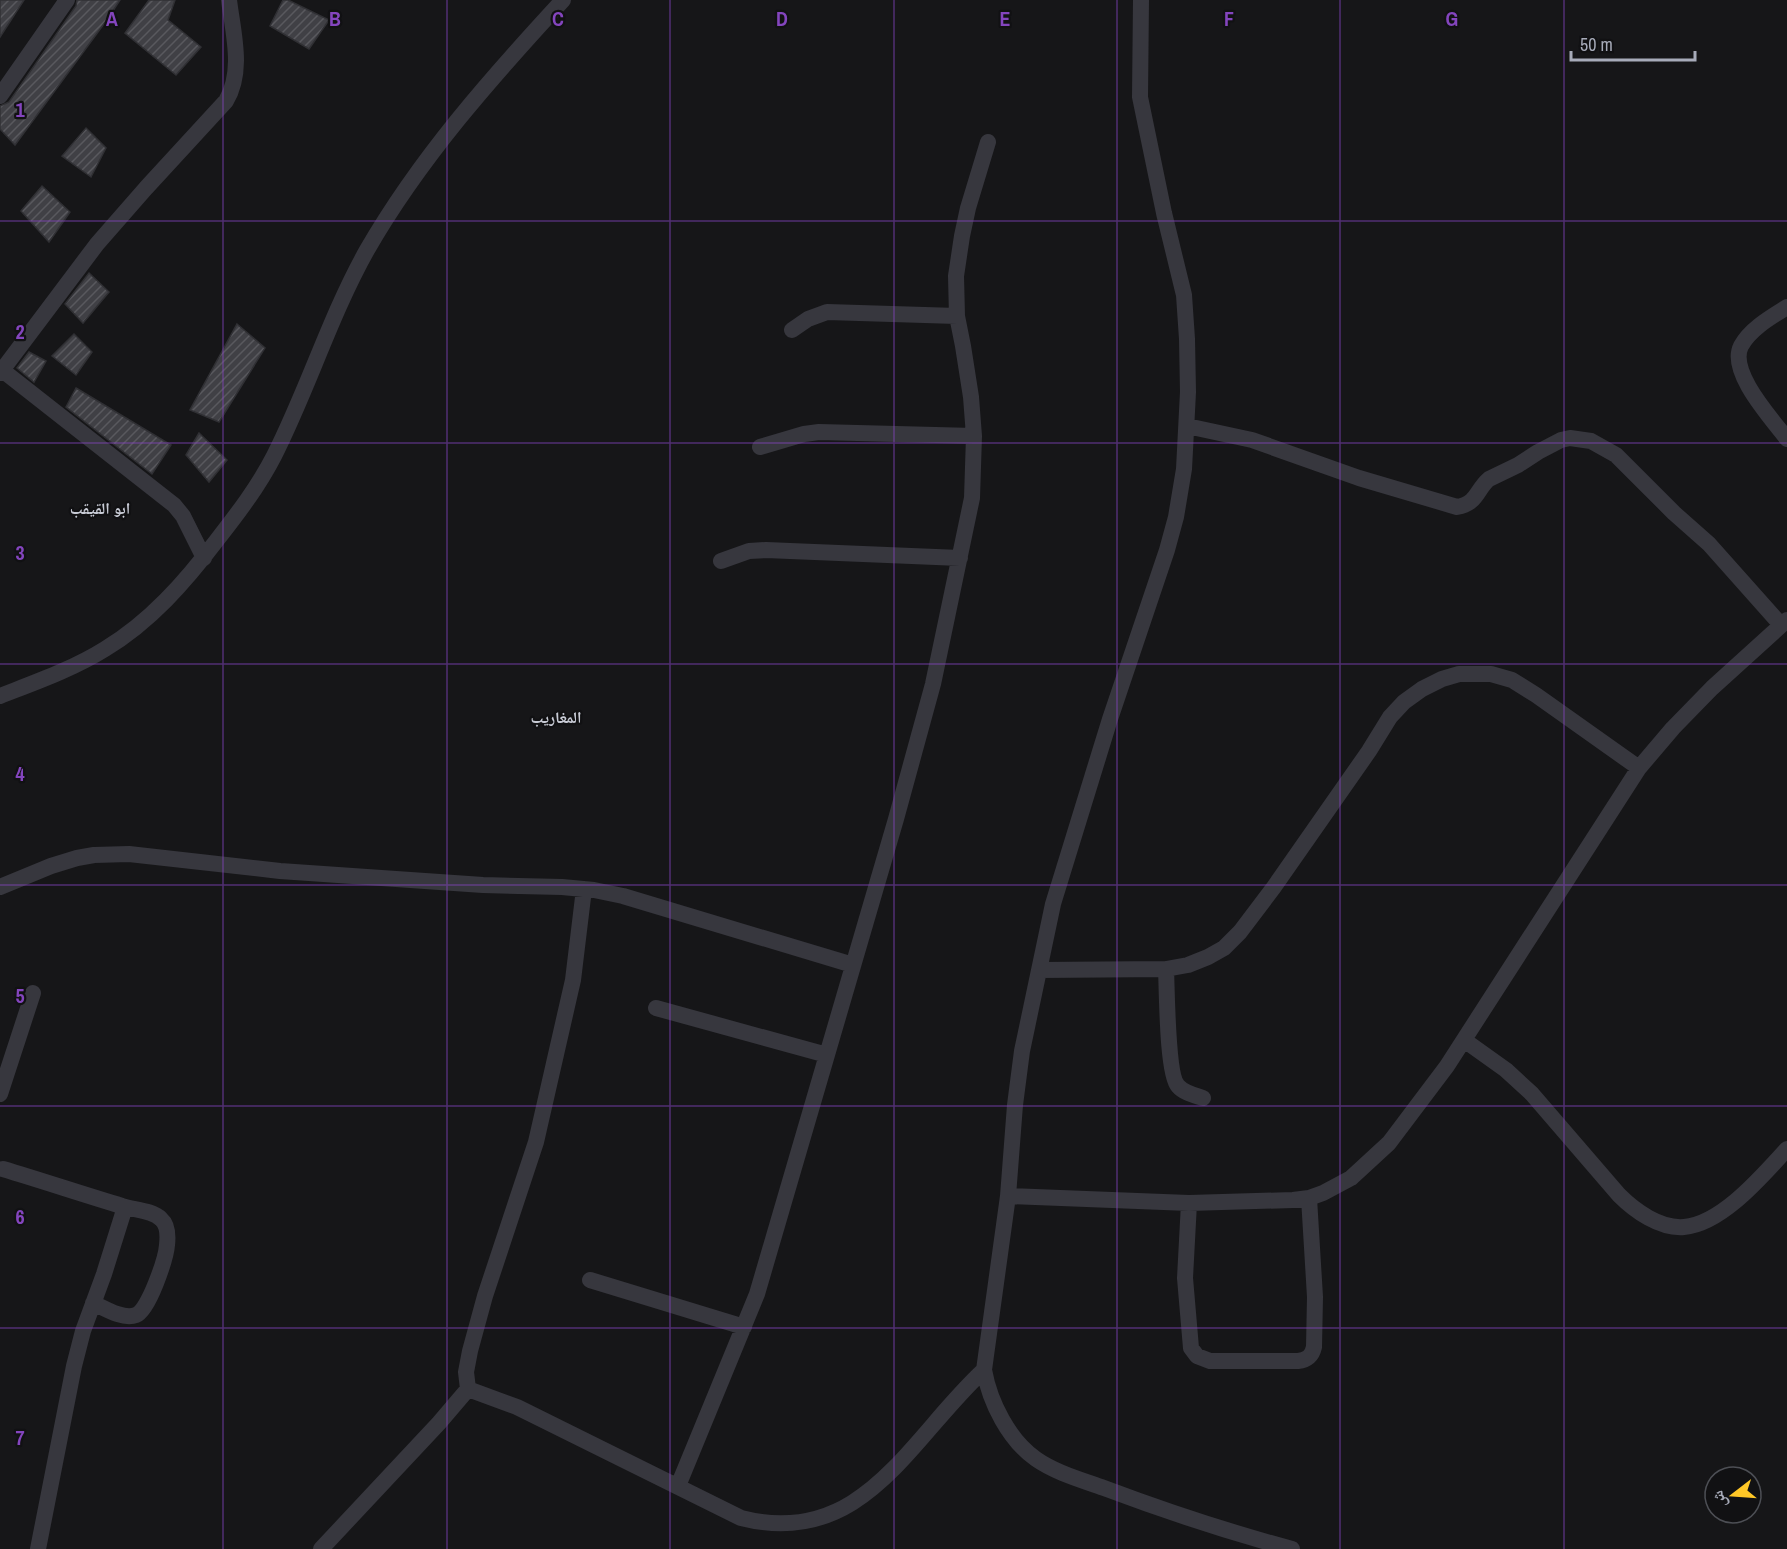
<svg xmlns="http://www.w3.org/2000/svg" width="1787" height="1549" viewBox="0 0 1787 1549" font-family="'Archivo Narrow','Noto Naskh Arabic',sans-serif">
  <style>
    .building { fill: url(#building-hatch); stroke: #303034; stroke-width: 1.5 }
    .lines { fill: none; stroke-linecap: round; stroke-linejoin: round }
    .minor { stroke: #37373e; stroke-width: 16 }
    .grid { fill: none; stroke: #8445be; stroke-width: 1.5; stroke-opacity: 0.55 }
    .labels { text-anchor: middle; stroke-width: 4.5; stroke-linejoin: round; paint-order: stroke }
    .neighbourhood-label { font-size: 16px; font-weight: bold; fill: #c8cbd5; stroke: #111113 }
    .grid-label { font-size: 20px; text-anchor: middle; font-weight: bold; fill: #8445be; stroke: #111113; stroke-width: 4.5; stroke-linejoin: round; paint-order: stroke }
  </style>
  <defs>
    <pattern id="building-hatch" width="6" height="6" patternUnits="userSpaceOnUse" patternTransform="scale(1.5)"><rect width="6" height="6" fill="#404045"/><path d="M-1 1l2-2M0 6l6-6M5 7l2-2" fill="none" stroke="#59595e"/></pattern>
  </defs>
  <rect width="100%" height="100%" fill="#161618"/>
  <path class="building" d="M0 0H24L0 37Z
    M77 0H120L109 17 15 145 0 129V106L9 102 76 6Z
    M149 0H175L168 20 201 47 176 75 125 33Z
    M283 0H288L329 20 309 49 270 26Z
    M86 128 106 148 91 177 62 156Z
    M42 186 70 212 49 242 21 211Z
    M89 273 109 292 83 323 65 304Z
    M237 324 265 348 219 422 190 410Z
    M74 334 92 352 76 375 52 356Z
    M29 352 46 361 34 382 17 368Z
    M76 388 171 445 152 474 66 407Z
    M199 433 227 460 209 482 186 455Z"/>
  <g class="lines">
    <path class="minor" d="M1141 0 1140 97 1164 213 1184 295 1187 339 1188 392 1184 469 1176 517 1167 550 1110 719 1053 904 1022 1051 1015 1105 1008 1196 984 1370C990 1403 1009 1440 1036 1459 1056 1473 1082 1480 1104 1488 1165 1511 1229 1532 1292 1549
      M0 96 67 0
      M1787 307C1771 317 1750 329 1741 346 1728 372 1772 419 1787 439
      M792 330 808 319 827 312 957 316
      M2 370 174 505 183 516 204 558
      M0 373 97 244 146 188 226 101C244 71 233 33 229 0
      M1187 426 1252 440 1359 478 1457 507C1478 503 1476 490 1489 479L1518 465 1538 452 1561 440 1570 438 1591 441 1616 455 1674 513 1709 544 1781 625
      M760 447 804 434 819 432 974 436
      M721 561 749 551 766 550 960 558
      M0 696C36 682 73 669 105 649 150 622 185 582 217 540 238 513 258 487 274 456 308 389 330 316 367 250 420 158 491 78 563 0
      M0 887 51 866 77 858 94 855 129 854 280 871 483 885 562 887 594 890 623 896 853 965
      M1166 969C1167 989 1167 1075 1178 1086 1184 1093 1194 1095 1203 1098
      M1040 970 1166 969 1188 965 1208 957 1224 948 1240 932 1274 887 1369 751 1390 717 1404 702 1422 689 1442 679 1459 674H1491L1512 680 1536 695 1639 768
      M656 1008 827 1055
      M1464 1040 1506 1070 1532 1094 1619 1195C1635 1211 1660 1229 1684 1227 1722 1224 1763 1175 1787 1149
      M0 1094 33 993
      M3 1169C43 1181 82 1194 122 1206 134 1210 152 1210 161 1219 168 1225 168 1236 167 1245 166 1258 149 1310 136 1315 123 1320 104 1308 93 1303
      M1008 1196 1189 1203 1293 1200 1309 1198 1323 1193 1351 1178 1389 1143 1447 1066 1639 768 1673 728 1712 688 1787 620
      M1189 1203 1185 1278 1191 1348 1197 1356 1210 1361H1298C1307 1360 1312 1356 1314 1347L1315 1297 1309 1198
      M590 1280 744 1327
      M468 1389 466 1372 470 1351 485 1296 536 1142 573 980 584 889
      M678 1486 757 1294 896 819 933 684 972 498 974 436 971 397 963 346 957 316 956 276 962 236 968 208 988 142
      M38 1549 74 1366 83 1331 104 1274 125 1207
      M321 1549 439 1423 468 1389 517 1407 741 1518C863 1549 909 1439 984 1370"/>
  </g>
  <path class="grid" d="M223 0V1549M447 0V1549M670 0V1549M894 0V1549M1117 0V1549M1340 0V1549M1564 0V1549M0 221H1787M0 443H1787M0 664H1787M0 885H1787M0 1106H1787M0 1328H1787"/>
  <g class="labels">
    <g class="neighbourhood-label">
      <text x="100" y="514">ابو القيقب</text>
      <text x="556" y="723">المغاريب</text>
    </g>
  </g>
  <g class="grid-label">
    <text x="112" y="26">A</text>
    <text x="335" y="26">B</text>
    <text x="558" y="26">C</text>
    <text x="782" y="26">D</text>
    <text x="1005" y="26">E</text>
    <text x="1229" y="26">F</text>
    <text x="1452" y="26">G</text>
    <text x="20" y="117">1</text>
    <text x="20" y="339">2</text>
    <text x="20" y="560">3</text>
    <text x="20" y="781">4</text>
    <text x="20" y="1003">5</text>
    <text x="20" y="1224">6</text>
    <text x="20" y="1445">7</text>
  </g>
  <g transform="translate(1733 1495) rotate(253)"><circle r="28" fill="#111113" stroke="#4d4f55" stroke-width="1.5"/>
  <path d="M0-4.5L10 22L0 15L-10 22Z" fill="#ffc727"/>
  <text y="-9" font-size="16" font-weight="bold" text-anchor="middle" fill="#a7abb9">ش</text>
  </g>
  <path d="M1571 51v9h124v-9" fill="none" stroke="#a7abb9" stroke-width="3"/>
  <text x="1580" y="51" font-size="18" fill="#a7abb9" stroke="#111113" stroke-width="4.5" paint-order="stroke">50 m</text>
</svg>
